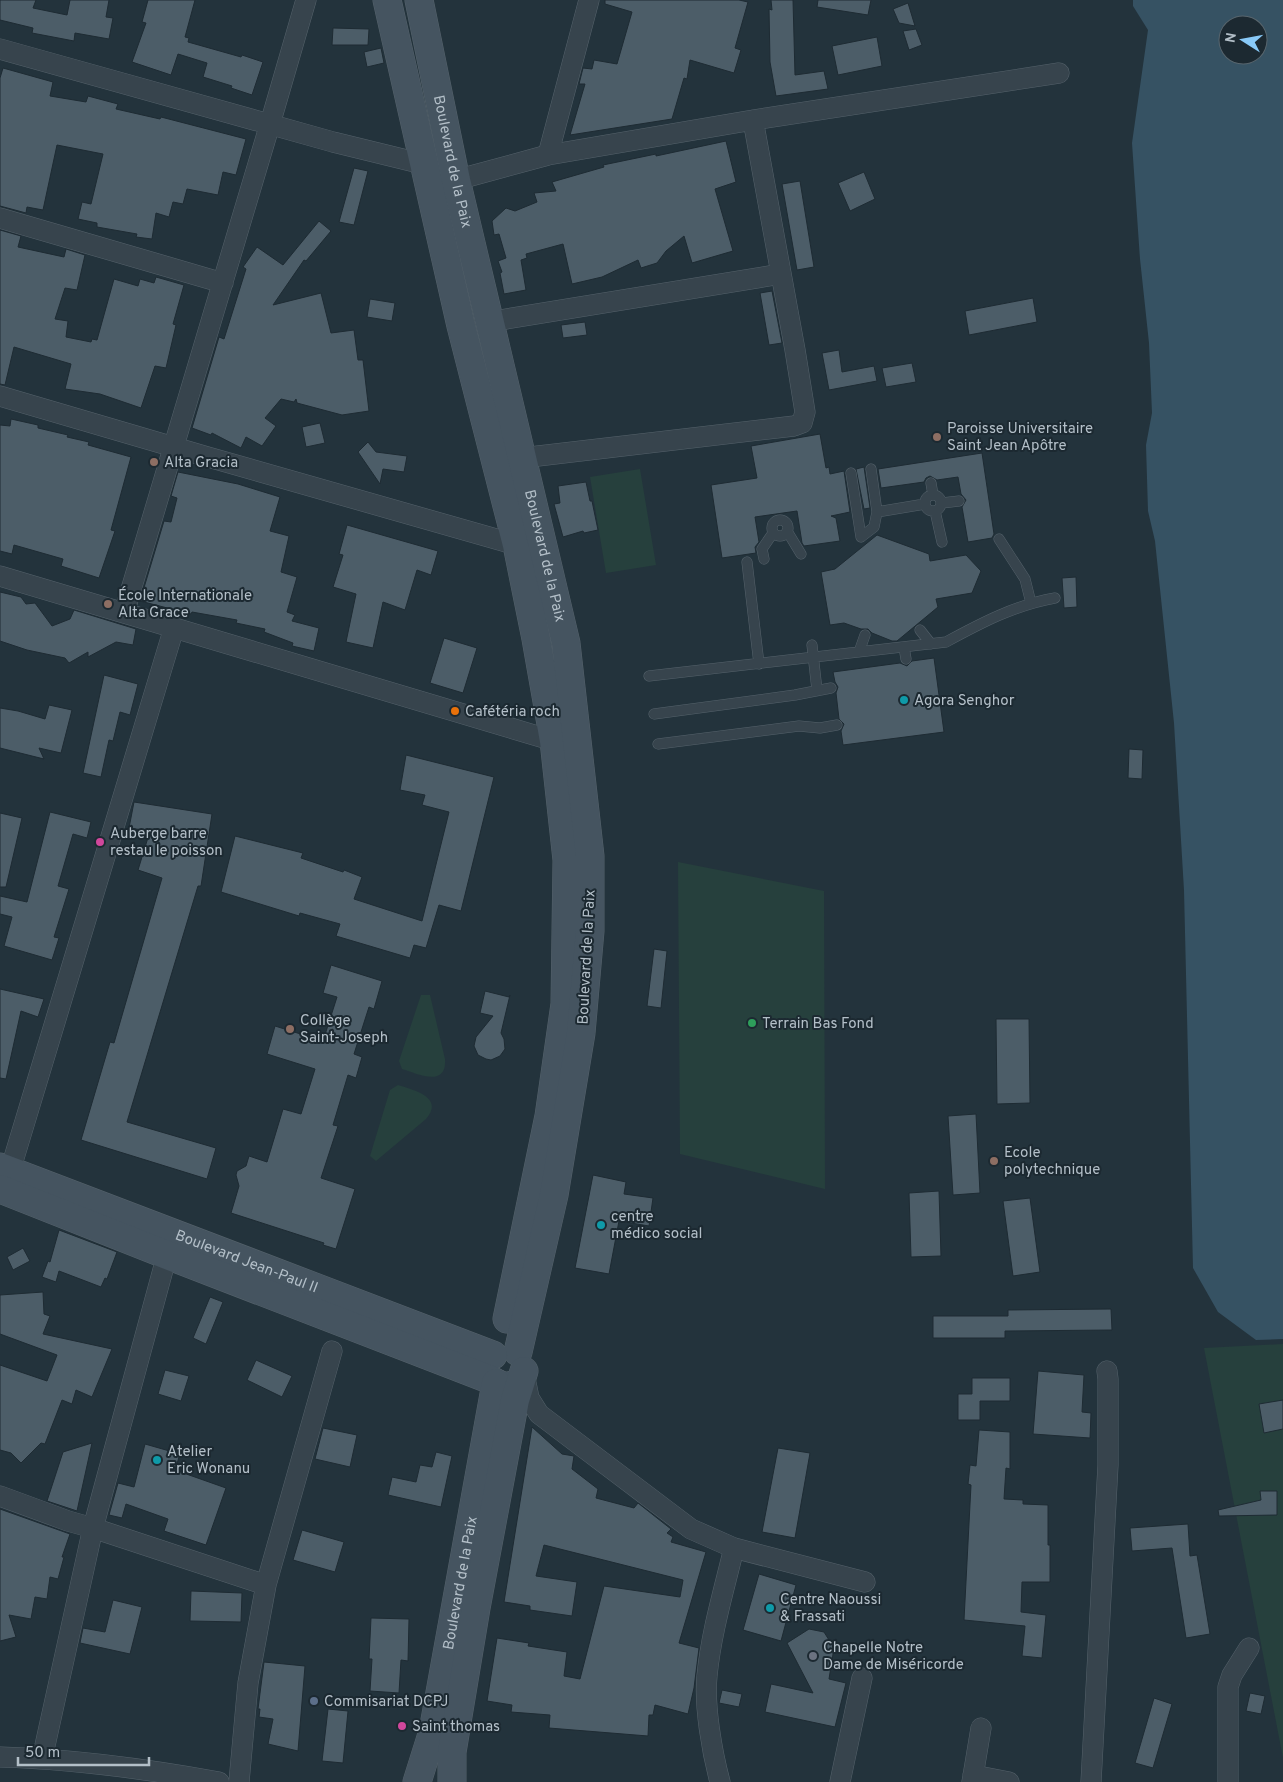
<svg xmlns="http://www.w3.org/2000/svg" width="1283" height="1782" viewBox="0 0 1283 1782" font-family="Overpass,sans-serif">
<rect width="100%" height="100%" fill="#23333c"/>
<path fill="#26403d" d="M640 469 656 565 606 573 590 477Z
M678 862 824 891 825 1189 680 1154Z
M421 995H430L445 1059C447 1088 418 1074 402 1069L399 1061Z
M398 1085C413 1090 445 1097 426 1119L376 1161 370 1156 390 1090Z
M1283 1344V1758L1204 1348Z"/>
<path fill="#365263" fill-rule="evenodd" d="M1133 0H1283V1339L1256 1340 1218 1312 1193 1268 1184 890 1174 723 1155 541 1148 511 1146 445 1152 413 1149 343 1140 259 1132 143 1148 30 1133 6ZM1228 25H1258V55H1228Z"/>
<path fill="#4c5d68" stroke="#1e2b33" d="M0 0H36L33 8 67 15 70 0H109L106 17 113 18 109 39 75 33 74 41 32 33 33 28 0 20Z
M148 0H195L185 37 189 38 188 42 241 57 242 55 263 62 252 95 231 88 232 86 203 77 207 63 178 54 171 75 132 62 146 23 142 22Z
M605 0H739L748 2 735 48 741 50 734 73 690 60 687 79 684 78 672 119 570 135 585 84H579L583 68 592 69 594 60 617 64 632 12 605 4Z
M771 0H793L795 75 824 71 828 89 776 96 770 62 769 9 772 10Z
M818 0H871L868 15 817 7Z
M908 3 915 26 899 23 893 9Z
M333 28 369 29 368 45H332Z
M916 29 922 45 909 50 903 31Z
M877 37 882 66 838 75 832 46Z
M381 48 384 63 367 67 364 52Z
M3 68 53 82 50 96 86 102 88 96 118 104 116 109 160 119 161 117 246 139 236 175 223 172 218 195 187 189 183 204 173 202 169 217 156 213 152 239 136 237 137 234 97 227V223L78 219 82 202 91 204 103 154 57 145 43 210 27 207 26 213 0 206V78Z
M726 141 736 182 715 189 733 251 692 263 684 236 666 251 657 263 641 268 638 260 602 277 572 284 563 244 526 254 527 258 521 260 526 290 504 294 500 273 502 272 498 261 506 258 499 234 494 235 492 221 506 208 515 211 537 202 534 193 556 191 552 182 604 167 603 165 656 154V156Z
M354 168 368 171 354 225 339 222Z
M864 172 875 199 850 211 838 183Z
M800 181 814 267 797 270 782 184Z
M319 221 331 231 306 261 304 260 273 305 321 293 331 333 354 330 358 360H363L369 411 342 415 297 403 296 399 294 402 281 399 265 418 276 426 262 446 246 437 241 448 212 433 211 435 192 428 219 337 224 339 246 269 243 267 257 247 283 265Z
M0 230 21 236 18 247 64 257 66 249 85 255 77 290 65 288 55 319 68 321 66 337 91 342 92 339 97 340 114 279 138 286 140 279 154 283 156 277 184 285 173 324 176 325 166 368 155 366 141 408 100 394 65 389 71 364 14 347 5 385 0 384Z
M772 291 782 343 769 345 760 293Z
M1033 298 1037 322 969 335 965 311Z
M370 299 395 303 392 321 367 317Z
M585 322 587 335 563 338 561 325Z
M839 350 842 372 874 366 877 381 829 390 822 353Z
M912 363 916 382 886 387 882 368Z
M11 419 38 425V428L68 435 67 437 89 442 88 445 131 457 111 530 115 531 99 578 61 566 63 559 14 545 12 554 0 551V425L10 426Z
M320 423 325 443 306 447 302 427Z
M820 434 826 468 829 467 830 474 844 471 850 512 831 516 836 518 840 541 804 546 802 543 797 511 755 517 759 542 755 547 756 553 722 558 711 485 757 478 751 446Z
M368 442 376 452 407 456 404 472 383 469 380 484 358 452Z
M982 453 994 534 992 538 968 542 962 507 966 500 961 494 958 477 937 480 930 476 926 478 924 482 881 488 878 469Z
M864 467 870 508 864 509 856 469Z
M178 472 238 484 280 497 270 531 289 536 281 572 297 577 287 612 295 615 292 621 319 628 314 651 292 646 293 643 264 632 265 629 236 623 237 620 192 612 191 614 140 601 164 521 171 522 177 498 171 496Z
M586 482 590 501H592L598 530 584 533 583 531 563 537 554 504 560 503 558 486Z
M347 525 438 551 431 575 417 570 405 610 383 602 373 648 346 642 356 594 333 587 343 555 339 554Z
M877 535 929 554 930 561 966 555 981 571 972 593 936 599 938 607 897 641H892L872 633 868 629H861L844 623 830 625 821 572 835 569Z
M1076 577 1077 607 1064 608 1062 578Z
M0 592 21 597 26 604 35 603 52 626 70 619 74 610 136 629 133 645 116 642 88 657V652L69 663 65 658 27 650 0 641Z
M444 638 477 648 463 693 430 683Z
M934 658 944 732 843 745 841 731 844 724 839 719 836 693 838 687 835 682 833 672 900 663 907 666 912 661Z
M104 675 138 684 130 715 120 712 113 741 109 740 101 777 83 773Z
M49 705 72 710 61 753 39 748 44 759 0 748V708L18 711 45 719Z
M1129 749 1143 750 1142 779 1128 778Z
M406 755 494 777 461 911 439 905 426 948 414 945 410 958 336 936 340 924 300 913 299 916 221 892 235 836 303 853 301 858 343 872 344 870 362 877 354 899 422 921 449 812 422 805 425 795 400 790Z
M134 802 212 814 201 886H198L127 1122 216 1148 207 1179 81 1140 110 1042 114 1043 162 878 138 870 150 831 129 828Z
M50 812 91 822 87 838 73 834 58 886 69 889 54 937 59 938 52 960 4 946 12 917 0 914V896L27 902Z
M0 813 22 818 6 887H0Z
M654 949 667 951 661 1008 647 1006Z
M331 965 382 981 374 1009 369 1007 354 1054 362 1057 356 1078 348 1075 333 1125 338 1126 321 1178 355 1189 336 1249 323 1245 324 1243 231 1213 239 1186 236 1175 237 1171 246 1166 249 1156 267 1162 283 1109 301 1114 315 1069 267 1054 275 1026 323 1041 337 997 323 993Z
M0 989 44 999 38 1017 21 1011 6 1079 0 1078Z
M485 991 509 997 510 995 501 1033 504 1039 505 1049 500 1056 491 1060 486 1059 478 1055 474 1046 476 1037 493 1016 480 1013Z
M996 1019H1029L1030 1103 997 1104Z
M976 1114 980 1193 953 1195 948 1116Z
M593 1175 626 1182 624 1194 653 1198 649 1226 619 1221 609 1274 575 1268Z
M939 1191 941 1256 911 1257 909 1193Z
M1030 1198 1040 1272 1013 1276 1003 1201Z
M59 1230 117 1252 107 1279 105 1278 101 1287 59 1271 56 1282 42 1277 48 1261 50 1262Z
M23 1248 30 1261 13 1270 7 1257Z
M43 1292 44 1314 50 1316 43 1334 112 1349 92 1397 76 1390 72 1404 62 1400 45 1444 41 1443 21 1463 11 1453 0 1450V1365L47 1381 57 1355 0 1334V1295Z
M210 1297 223 1302 206 1344 193 1338Z
M1111 1309 1112 1330 1005 1331V1338H933V1316H1008V1310Z
M256 1360 292 1376 282 1397 247 1380Z
M165 1370 189 1376 181 1401 158 1394Z
M1038 1371 1084 1375 1082 1412 1091 1413 1090 1438 1033 1434Z
M972 1378H1010V1401H980V1420H958V1394H972Z
M1283 1400V1429L1264 1433 1259 1404Z
M532 1427 562 1454 574 1456 572 1469 598 1489 596 1498 634 1508 638 1503 671 1529 667 1533 673 1537 671 1542 706 1552 679 1643 699 1648 694 1688 688 1714 655 1705 653 1715H649L648 1736 549 1728 550 1715 511 1712 512 1705 487 1701 497 1638 529 1643 528 1646 567 1652 564 1676 580 1679 604 1586 680 1597 683 1580 544 1545 536 1576 577 1582 572 1616 530 1610V1606L504 1602Z
M323 1428 357 1435 350 1467 315 1459Z
M979 1430 1010 1432V1469L1006 1468 1004 1499 1023 1500V1504L1048 1505V1545H1050V1582H1022L1021 1612 1046 1615 1042 1658 1022 1656 1025 1626 964 1620 971 1485 968 1484 970 1465 976 1466Z
M92 1443 77 1511 47 1501 63 1452Z
M145 1444 180 1454 175 1470 226 1488 206 1545 164 1531 168 1519 126 1504 122 1518 109 1515 118 1483 134 1487Z
M778 1448 810 1453 795 1538 762 1532Z
M436 1452 452 1456 441 1507 388 1495 392 1477 416 1482 420 1465 432 1467Z
M1260 1491H1277V1515L1219 1516 1218 1510 1261 1500Z
M0 1509 70 1534 62 1557H64L58 1579 50 1577 47 1599 35 1597 31 1619 9 1615 16 1637 0 1641Z
M1188 1524 1190 1556 1197 1555 1210 1634 1186 1638 1172 1548 1132 1551 1130 1528Z
M302 1530 344 1542 335 1572 293 1560Z
M759 1574 796 1585 781 1641 743 1630Z
M191 1591 242 1593 241 1622 190 1621Z
M113 1600 142 1607 130 1654 80 1643 83 1628 105 1632Z
M371 1618 409 1619 408 1661 401 1660 399 1693 370 1691 372 1659H369Z
M809 1629 824 1632 834 1648 829 1679 846 1683 835 1727 765 1712 771 1684 813 1693 787 1643Z
M264 1662 305 1666 298 1751 268 1744 273 1719 259 1717 260 1709H258Z
M722 1690 742 1694 739 1707 719 1703Z
M1250 1693 1265 1696 1261 1714 1246 1711Z
M1154 1698 1172 1704 1153 1768 1135 1763Z
M328 1709 348 1711 343 1763 322 1761Z"/>
<g fill="none" stroke-linecap="round" stroke-linejoin="round">
<defs>
<path id="service" d="M851 473 861 537
M931 483 933 495
M925 503a8 8 0 1 1 16 0a8 8 0 1 1-16 0Z
M942 503 959 501
M935 511 942 542
M877 512 925 504
M772 528a8 8 0 1 1 16 0a8 8 0 1 1-16 0Z
M787 531 801 554
M861 537 874 527 877 512 871 469
M999 539 1025 579 1031 603
M764 559 762 549 773 533
M747 562 759 664
M920 630 931 644
M812 645 817 690
M904 647 906 659
M859 652 865 635
M649 676 946 642C981 623 1015 605 1055 598
M654 714 795 695 831 688
M658 744 799 726 820 728 837 725"/>
<path id="minor" d="M0 49 333 142 423 164
M548 155 589 0
M456 180 548 155 753 120 1059 73
M0 218 223 283
M488 322 781 274
M0 396 208 457 517 545 527 542
M521 458 794 426 802 423 805 412 795 350 753 120
M0 576 554 741
M124 613 270 124 306 0
M4 1183 10 1171 174 628
M524 1373 529 1398 539 1414 691 1529 734 1548 865 1582
M0 1496 68 1521 93 1528 266 1585
M0 1757C74 1759 147 1769 219 1782
M42 1759 93 1528 167 1255
M973 1775 1009 1782
M239 1782 248 1683 266 1585 332 1351
M720 1782C712 1752 704 1706 707 1676 711 1633 724 1590 734 1548
M840 1782 862 1678
M972 1782 981 1728
M1091 1782 1108 1465V1379L1107 1371
M1228 1782V1687L1232 1675 1249 1648"/>
<g id="secondary">
<path d="M387 0 461 326 517 545 536 639 554 741 567 860 565 1004 549 1116 507 1319"/>
<path id="s1" d="M419 0 456 180 566 643 590 856V931L581 1033 554 1195 518 1352"/>
<path id="s2" d="M0 1167 493 1355"/>
<path d="M0 1189 167 1255 491 1380C501 1387 509 1388 519 1382"/>
<path id="s3" d="M417 1782 433 1731 496 1383"/>
<path d="M452 1782V1752L476 1608 515 1400 524 1371"/>
</g>
</defs>
<use href="#service" stroke="#55626b" stroke-width="11"/>
<use href="#minor" stroke="#55626b" stroke-width="21"/>
<use href="#secondary" stroke="#55626b" stroke-width="29"/>
<use href="#service" stroke="#37444d" stroke-width="10"/>
<use href="#minor" stroke="#37444d" stroke-width="20"/>
<use href="#secondary" stroke="#455460" stroke-width="28"/>
</g>
<g fill="#8d6e63" stroke="#1c2931" stroke-width="2">
<circle cx="937" cy="437" r="5"/>
<circle cx="154" cy="462" r="5"/>
<circle cx="108" cy="604" r="5"/>
<circle cx="290" cy="1029" r="5"/>
<circle cx="994" cy="1161" r="5"/>
</g>
<g fill="#0f9aa8" stroke="#1c2931" stroke-width="2">
<circle cx="904" cy="700" r="5"/>
<circle cx="601" cy="1225" r="5"/>
<circle cx="157" cy="1460" r="5"/>
<circle cx="770" cy="1608" r="5"/>
</g>
<circle fill="#e8710a" stroke="#1c2931" stroke-width="2" cx="455" cy="711" r="5"/>
<g fill="#d1479c" stroke="#1c2931" stroke-width="2">
<circle cx="100" cy="842" r="5"/>
<circle cx="402" cy="1726" r="5"/>
</g>
<circle fill="#2e9e5b" stroke="#1c2931" stroke-width="2" cx="752" cy="1023" r="5"/>
<circle fill="#6b7280" stroke="#1c2931" stroke-width="2" cx="813" cy="1656" r="5"/>
<circle fill="#5c6f8a" stroke="#1c2931" stroke-width="2" cx="314" cy="1701" r="5"/>
<g text-anchor="middle" stroke-width="4" stroke-linejoin="round" paint-order="stroke">
<g font-size="15" fill="#b3bfc8" stroke="#1c2931">
<text dy="5" stroke="none"><textPath href="#s1" startOffset="165">Boulevard de la Paix</textPath></text>
<text dy="5" stroke="none"><textPath href="#s1" startOffset="570">Boulevard de la Paix</textPath></text>
<text transform="translate(586 957) rotate(-87)" y="5">Boulevard de la Paix</text>
<text dy="5" stroke="none"><textPath href="#s2" startOffset="264">Boulevard Jean-Paul II</textPath></text>
<text dy="5" stroke="none"><textPath href="#s3" startOffset="204">Boulevard de la Paix</textPath></text>
</g>
<g font-size="15" fill="#b3bfc8" stroke="#1c2931" text-anchor="start">
<text x="947" y="433">Paroisse Universitaire<tspan x="947" dy="17">Saint Jean Apôtre</tspan></text>
<text x="164" y="467">Alta Gracia</text>
<text x="118" y="600">École Internationale<tspan x="118" dy="17">Alta Grace</tspan></text>
<text x="914" y="705">Agora Senghor</text>
<text x="465" y="716">Cafétéria roch</text>
<text x="110" y="838">Auberge barre<tspan x="110" dy="17">restau le poisson</tspan></text>
<text x="300" y="1025">Collège<tspan x="300" dy="17">Saint-Joseph</tspan></text>
<text x="762" y="1028">Terrain Bas Fond</text>
<text x="1004" y="1157">Ecole<tspan x="1004" dy="17">polytechnique</tspan></text>
<text x="611" y="1221">centre<tspan x="611" dy="17">médico social</tspan></text>
<text x="167" y="1456">Atelier<tspan x="167" dy="17">Eric Wonanu</tspan></text>
<text x="780" y="1604">Centre Naoussi<tspan x="780" dy="17">&amp; Frassati</tspan></text>
<text x="823" y="1652">Chapelle Notre<tspan x="823" dy="17">Dame de Miséricorde</tspan></text>
<text x="324" y="1706">Commisariat DCPJ</text>
<text x="412" y="1731">Saint thomas</text>
</g>
</g>
<g transform="translate(1243 40) rotate(281)"><circle r="24" fill="#1c2931" stroke="#58656d"/>
<path d="M0-4L9 19L0 12L-9 19Z" fill="#88c9f8"/>
<text y="-8" font-size="14" font-weight="bold" text-anchor="middle" fill="#b3bfc8">N</text>
</g>
<path d="M18 1757v8h131v-8" fill="none" stroke="#b3bfc8" stroke-width="2.5"/>
<text x="25" y="1757" font-size="15" fill="#b3bfc8" stroke="#1c2931" stroke-width="4" paint-order="stroke">50 m</text>
</svg>
